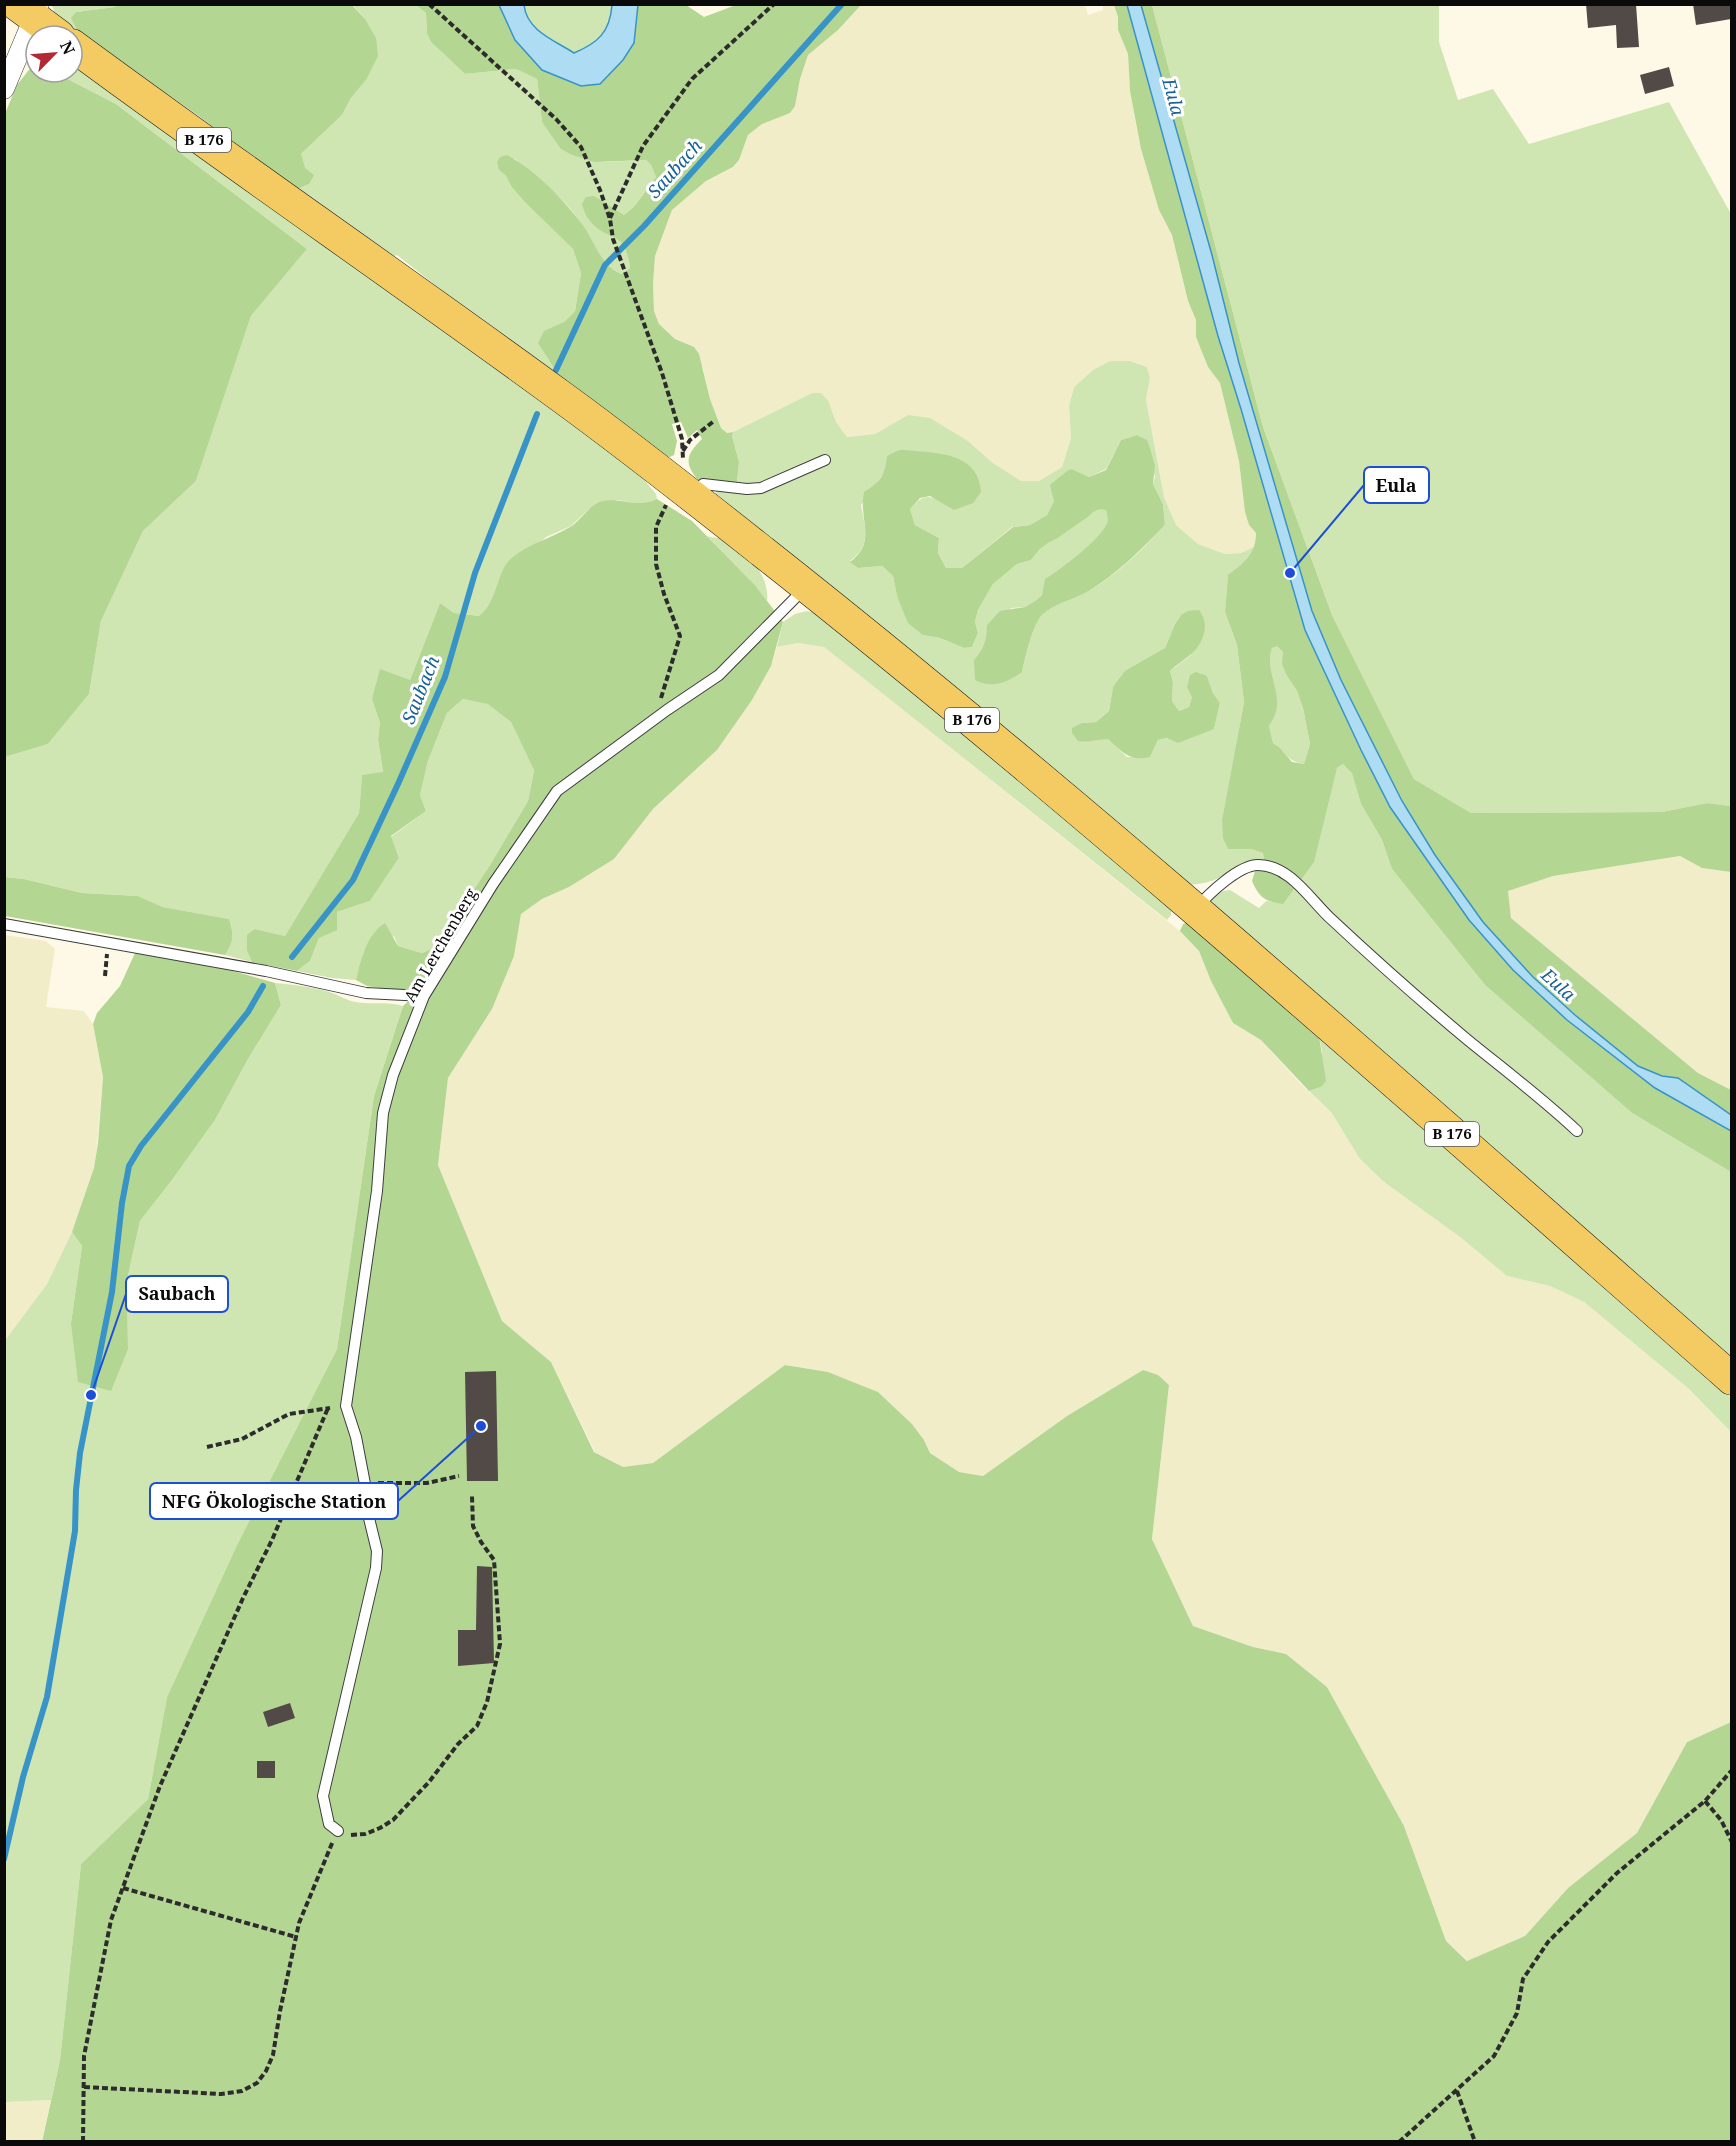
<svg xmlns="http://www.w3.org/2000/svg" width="1736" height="2146" viewBox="0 0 1736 2146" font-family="'Noto Serif',serif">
<rect width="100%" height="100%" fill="#fef9e7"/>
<path fill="#f2edc9" d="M861 5H1085L1088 15 1103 10V5H1114L1118 17V30L1128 54 1130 91 1141 149 1159 210 1172 235 1188 301 1196 320V337L1208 367 1220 383 1239 461 1245 512 1249 525 1256 533V546L1241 553 1225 554 1198 544 1176 525 1164 497 1146 398 1150 378 1147 367 1130 361 1093 370 1074 387 1069 406 1071 438 1062 467 1039 481H1021L993 463 968 441 908 415 875 434 847 437 836 422 828 400 821 393H812L733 432 727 433 721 428 710 399 703 368 684 343 675 339 659 324 654 311 653 284 655 256 672 210 706 181 734 167 739 160 748 135 762 124 800 79 808 55 838 30Z
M798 643 824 647 1180 931 1199 951 1211 981 1233 1023 1261 1040 1301 1084 1331 1112 1360 1159 1384 1182 1460 1237 1507 1276 1550 1286 1584 1302 1689 1389 1731 1432V1722L1687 1742 1637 1833 1568 1888 1525 1936 1468 1961 1446 1941 1404 1826 1327 1687 1286 1654 1253 1647 1193 1626 1152 1539 1169 1385 1143 1370 1067 1416 983 1476 959 1472 930 1453 924 1440 912 1424 878 1392 828 1372 785 1365 653 1463 623 1467 595 1452 551 1362 502 1321 438 1165 448 1078 492 1009 514 956 521 914 542 899 569 887 614 859 653 809 717 750 752 700 771 666 777 647Z
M1680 856 1702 868 1731 872V1090L1698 1073 1511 918 1507 891 1553 876Z
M5 935 46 941 55 949 46 1007 84 1011 93 1024 103 1077 95 1168 84 1202 72 1232 47 1284 5 1342Z
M51 2100 42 2141H5L4 2102Z"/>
<path fill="#cfe6b3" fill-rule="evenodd" d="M352 4 416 5 426 13 427 34 431 42 465 74 516 69 537 79 542 122 572 155 604 162 646 160 651 165 656 177C645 190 638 206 624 215L611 207 604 231C624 240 628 247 630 268L622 274C604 268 593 244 584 228 568 200 539 180 515 159L499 170 506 176 511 186 573 249 581 273 575 311 564 322 553 365 560 377 547 373 397 255 394 256 372 243 298 189 309 184 300 155 342 115 351 98 366 80 365 19Z
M52 5H118L116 7 76 12 78 32 57 19Z
M524 5H612C610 32 598 42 574 53 554 40 527 31 524 5Z
M1152 5H1439V42L1458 100 1493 89 1529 144 1669 102 1731 214V806L1707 803 1662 812 1471 813 1414 779 1332 615 1263 427Z
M72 62 636 470 656 494 657 499 642 505 618 500 589 509 571 526 546 537 498 583 488 610 479 616 454 613 440 603 410 680 372 699 380 723 378 739 383 773 362 775 359 813 285 936 255 929 247 951 252 962 225 955C234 942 234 934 229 919L163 907 138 896 82 893 24 879 5 877V757L48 744 89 694 101 621 143 531 196 481 251 316 307 249 116 104 54 72H72Z
M1110 361H1130L1147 367 1150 378 1146 399 1164 497 1176 525 1198 544 1225 554 1241 553 1256 546 1247 561 1228 576 1225 612 1237 645 1244 702 1222 821 1228 849H1251L1263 853 1264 860C1239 859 1238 868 1219 878 1210 882 1200 884 1190 885L1000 724 712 496 718 491 752 494 753 484 737 482 739 462 732 436 733 432 812 393H821L828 400 836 422 847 437 875 434 908 415 930 418 968 441 993 463 1021 481H1039L1062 467 1071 438 1069 406 1074 387 1093 370ZM1137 435 1146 440 1155 477 1153 484 1163 504 1165 525C1141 551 1118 574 1087 592 1073 600 1055 603 1042 615 1033 624 1025 658 1022 672L981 653 987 639V625L994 619 1012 608 1025 607 1035 601 1042 595 1046 579C1060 570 1105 536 1108 520 1109 517 1107 513 1107 510 1098 508 1094 511 1088 517L1058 538 1048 543 1039 550 1031 560 1017 564 993 584 978 610 975 622 978 633 972 647 964 648 940 638 923 635 897 596 893 576 882 566 858 568 850 561C872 545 865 528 861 505 875 487 886 468 900 450L915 452 941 501C925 494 922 496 910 509L915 525 939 538 938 553 946 568H962L1012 527 1030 525 1047 515 1054 501 1061 476 1068 470 1072 469 1089 477 1106 469 1121 440ZM1181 615 1191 655 1170 671 1173 682 1172 701 1179 711 1189 707 1192 697 1207 676 1213 693 1220 703 1214 729 1158 740 1150 757H1127L1108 739H1097L1082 723 1096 722 1109 711 1113 687 1165 648 1175 624Z
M707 536C714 538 724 538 731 542 750 552 770 579 767 601L755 585Z
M807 611 816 613 832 624 1171 908V915L1167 920 824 647 798 643 777 647 783 622 795 614Z
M1277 645 1283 652 1287 676 1297 691 1303 708 1310 744 1304 764C1286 761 1288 753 1273 743L1269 726C1289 700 1263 675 1272 648Z
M463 699 488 703 511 722 534 769 528 801 490 865 437 946 422 953 398 946 394 936 364 951 356 980 332 978 297 971 310 961 319 938 337 912 370 901 399 858 391 837 426 811 420 795 428 761 447 713Z
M1343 764 1352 772 1361 804 1382 840 1392 869 1485 985 1632 1113 1731 1172V1362L1210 903C1215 893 1220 891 1230 890L1259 908 1266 901 1283 903 1337 768Z
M275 983C295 985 316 987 335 994 342 997 348 1001 356 1002 372 1005 387 1001 403 1006L374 1096 337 1349 237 1545 167 1697 148 1799 81 1864 60 2060 51 2100 5 2102 4 1342 47 1284 72 1232 82 1246 71 1323 128 1349 127 1280 140 1221 172 1180 215 1120 248 1059 281 1005Z
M1319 1036 1731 1398V1432L1689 1389 1584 1302 1550 1286 1507 1276 1460 1237 1384 1182 1360 1159 1331 1112 1309 1091 1321 1087 1322 1051Z"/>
<path fill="#b4d693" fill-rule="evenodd" d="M118 5H352L365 19 376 38 378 56 366 80 351 98 342 115 301 154 305 168 314 175 309 184 298 189 196 114 78 32 71 18 76 12 115 7Z
M416 5H499L515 40 600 84 623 60 634 43 638 5H686L704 17 736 5H861L838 30 808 55 800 79 795 106 790 113 762 124 748 135 739 160 733 167 706 181 672 210 655 256 653 284 654 311 659 324 675 339 694 347 699 354 710 399 721 428 727 433 733 432 732 436 739 462 737 482 698 480C683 462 687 454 702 439L697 430 688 438 681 422 672 424 677 441 674 455 670 457 656 453 604 413 589 397 560 377 538 343 544 331 564 322 575 311 581 273 573 249 526 203 511 186 506 176 499 170 497 162 500 157 507 155C536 171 562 198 582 224 594 240 601 267 622 274L630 268C625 228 609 243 591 222 586 217 584 211 582 204L586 197 594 196 624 215C638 206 645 190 656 177L651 165 646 160 595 162 572 155 561 149 542 122 537 79 516 69 465 74 431 42 427 34 426 13Z
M1114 5H1152L1263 427 1332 615 1414 779 1471 813 1662 812 1707 803 1731 806V872L1702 868 1680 856 1553 876 1508 891 1511 918 1698 1073 1731 1090V1172L1632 1113 1485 985 1392 869 1382 840 1361 804 1352 773 1343 764 1337 768 1314 862 1283 904C1265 901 1260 899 1252 881L1255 871 1264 860 1263 853 1251 849H1228L1223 838 1222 820 1244 702 1237 645 1225 612 1228 575C1244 563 1256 554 1256 533L1249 525 1245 512 1239 461 1220 383 1208 367 1196 337V320L1188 301 1172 235 1159 210 1141 149 1130 91 1128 54 1118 30V17ZM1277 646 1283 652 1282 664 1287 676 1297 691 1303 708 1310 744 1304 764 1292 762 1280 748 1273 743 1269 726C1290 698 1263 676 1272 648Z
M35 62 36 72H54L116 104 307 249 251 316 196 481 143 531 101 621 89 694 48 744 5 757 4 116 17 85Z
M1137 435 1147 440 1149 445 1155 466 1153 484 1163 504 1165 525C1140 551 1118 573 1087 592 1073 600 1055 603 1042 615 1033 624 1025 658 1022 672 1008 682 993 689 975 680L974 660C984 649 987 640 987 625L1000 611 1025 607 1035 601 1042 595 1045 579C1060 570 1105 536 1108 520 1108 519 1107 511 1106 510 1098 508 1094 511 1088 517L1058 538 1048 543 1039 550 1031 560 1017 564 993 584 978 610 975 622 978 633 972 647 964 648 940 638 923 635 908 623 897 596 893 576 882 566 858 568 850 562C878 541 858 520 864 492 880 482 885 476 887 456 891 454 896 451 900 450 905 449 911 451 915 451 944 453 979 456 981 492L973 503 954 510 930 496 920 498 910 509 915 525 939 538 938 553 946 568H962L1013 527 1030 525 1047 515 1054 501 1050 485 1068 470 1072 469 1089 477 1106 470 1121 440Z
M657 499 692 521 755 585 783 622 771 666 752 700 717 750 653 809 614 859 569 887 542 899 521 914 514 956 492 1009 448 1078 438 1165 502 1321 551 1362 594 1452 623 1467 653 1463 785 1365 828 1372 878 1392 912 1424 924 1440 930 1453 959 1472 983 1476 1067 1416 1143 1370 1158 1375 1169 1385 1152 1539 1193 1626 1253 1647 1286 1654 1327 1687 1404 1826 1446 1941 1467 1961 1525 1936 1568 1888 1637 1833 1687 1742 1731 1722V2141L42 2142 60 2060 81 1864 148 1799 167 1697 237 1545 337 1349 374 1096 403 1006 416 994 367 986 356 980C361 960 366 935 385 923L398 946 422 953 437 946 490 865 528 801 534 770 511 722 488 704 463 699 447 713 428 761 420 795 426 811 391 836 399 858 370 901 337 912V930L319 938 310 961 297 971 252 962 247 951V935L255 929 285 936 359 813 362 775 383 772 378 739 380 723 372 699 380 669 410 680 440 603 454 613 479 616C498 603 496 569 513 557 530 543 552 538 570 527 582 520 589 504 603 501 624 497 635 509 657 499Z
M1199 610C1211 625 1203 645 1189 656 1183 661 1176 665 1170 671L1173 682 1172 701 1179 711 1189 707 1192 697 1187 687 1190 675 1196 672 1207 676 1213 693 1220 703 1214 729 1178 743 1167 738 1158 740 1150 757C1130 762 1122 752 1108 739 1097 739 1089 743 1078 741L1072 733V728L1082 723 1096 722 1109 711 1113 687 1125 671 1165 648 1175 624 1181 615 1188 611Z
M5 877 24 879 82 893 138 896 163 907 229 919C234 934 234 942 225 955L5 916Z
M1189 922 1319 1036 1326 1081 1321 1087 1309 1091 1261 1040 1233 1023 1211 981 1199 951 1180 931 1183 924Z
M135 953 226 969 275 983 281 1005 248 1059 215 1120 172 1180 140 1221 127 1280 128 1349 111 1391 78 1382 71 1323 82 1246 72 1232 94 1168 98 1143 103 1077 93 1024 97 1013 120 986Z"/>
<path fill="#aedcf3" stroke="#3893c7" stroke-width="1.5" d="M499 5H524C527 31 554 40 574 53 598 43 610 32 612 5H638L634 43 623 60 600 84 581 86 542 70 515 40Z
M1127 5H1141L1212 255 1239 363 1312 611 1341 680 1402 801 1435 855 1483 922 1533 977 1575 1015 1638 1066 1662 1076 1678 1078 1731 1115V1131L1655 1088 1567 1020 1513 970 1469 920 1390 807 1361 750 1305 630 1241 409 1218 336Z"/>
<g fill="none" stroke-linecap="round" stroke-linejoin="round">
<path stroke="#3893c7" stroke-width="6" d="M556 370 605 265 644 226 842 4
M292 957 353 880 398 784 445 677 475 573 537 414
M4 1859 23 1777 47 1697 75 1531 76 1490 80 1453 112 1292 122 1203 129 1166 141 1146 248 1012 263 986"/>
</g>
<path fill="#524a47" d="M1586 4H1636L1639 47 1617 48 1616 25 1588 28Z
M1693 4H1731V19L1696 25Z
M1669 67 1674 86 1645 94 1640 75Z
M496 1371 498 1481H467L465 1372Z
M477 1566 492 1567 494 1663 458 1666V1630H476Z
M290 1703 295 1718 268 1727 263 1712Z
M257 1761H275V1778H257Z"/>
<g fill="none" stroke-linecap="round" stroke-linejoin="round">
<defs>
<path id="service" d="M692 492 703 484 747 489 761 488 825 460
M1196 909C1208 894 1239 865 1258 865 1289 865 1309 898 1329 917 1375 960 1421 1001 1469 1041 1506 1071 1543 1099 1577 1131
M4 924 266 971 366 993 424 996
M338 1831 329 1824 323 1796 376 1568 377 1551 367 1510 365 1484 356 1437 346 1406 377 1191 383 1113 393 1075 424 996 493 884 557 791 667 710 719 675 804 589"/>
<path id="minor" d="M4 89 38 8"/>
<path id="primary" d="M16 4 59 36
M72 45C233 164 398 277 559 395 628 445 696 499 763 552 1096 815 1412 1098 1732 1379"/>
</defs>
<use href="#service" stroke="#3d3d3d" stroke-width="12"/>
<use href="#minor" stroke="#3d3d3d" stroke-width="21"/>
<use href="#primary" stroke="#1b1b1b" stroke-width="33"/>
<path stroke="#2c2c2c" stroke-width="4" stroke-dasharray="6 3" stroke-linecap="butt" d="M429 4 556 119 581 147 600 190 610 219 613 239 662 373 682 439 683 459
M610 218 643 146 692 79 774 4
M683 451 690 440 714 421
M661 698 680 636 664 594 656 564V527L666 505
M105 976 107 954
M207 1447 242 1439 289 1414 330 1408
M378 1483H427L459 1476
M1705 1801 1721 1820 1732 1842
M351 1835 365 1834 380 1828 393 1820 429 1782 458 1744 477 1726 487 1702 500 1644 494 1560 481 1542 473 1526 472 1496
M123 1888 296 1937
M84 2087 221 2094 242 2091 257 2083 266 2071 273 2055 280 2011 299 1923 333 1841
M1457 2091 1475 2142
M83 2142 84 2056 111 1920 160 1786 243 1598 272 1540 328 1408
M1399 2142 1494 2056 1517 2013 1523 1979 1548 1942 1617 1873 1705 1801 1732 1770"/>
<use href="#service" stroke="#fff" stroke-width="10"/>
<use href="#minor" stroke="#fff" stroke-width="20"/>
<use href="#primary" stroke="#f4cb62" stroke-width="32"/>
</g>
<g text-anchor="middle" stroke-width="6" stroke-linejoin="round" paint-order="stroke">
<g fill="#fff" stroke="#545454" stroke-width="1.5">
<rect x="177" y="128" width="54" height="24" rx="4.5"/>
<rect x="945" y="708" width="54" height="24" rx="4.5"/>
<rect x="1425" y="1122" width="54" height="24" rx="4.5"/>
</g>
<g font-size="15" font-weight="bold" fill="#0a0a0a">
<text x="204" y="145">B 176</text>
<text x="972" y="725">B 176</text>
<text x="1452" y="1139">B 176</text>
</g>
<g font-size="16" fill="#0a0a0a" stroke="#fff">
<text transform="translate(440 945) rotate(-60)" y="6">Am Lerchenberg</text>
</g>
<g font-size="18" font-style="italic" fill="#196395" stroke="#fff">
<text transform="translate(1173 97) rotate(75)" y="6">Eula</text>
<text transform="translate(675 169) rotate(-48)" y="6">Saubach</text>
<text transform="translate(421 690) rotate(-68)" y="6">Saubach</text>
<text transform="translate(1558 985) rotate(42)" y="6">Eula</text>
</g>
</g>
<path fill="none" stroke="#1d4ed8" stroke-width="2" d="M1290 573L1364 485M91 1395L126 1294M481 1426L398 1501"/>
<g fill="#1d4ed8" stroke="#fff" stroke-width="2">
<circle cx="1290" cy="573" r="6"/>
<circle cx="91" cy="1395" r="6"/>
<circle cx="481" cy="1426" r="6"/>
</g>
<g fill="#fff" stroke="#1d4ed8" stroke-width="2">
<rect x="1364" y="467" width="65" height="36" rx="6"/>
<rect x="126" y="1276" width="102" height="36" rx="6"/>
<rect x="150" y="1483" width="248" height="36" rx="6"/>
</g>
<g font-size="18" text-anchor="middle" font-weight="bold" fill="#0a0a0a">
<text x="1396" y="492">Eula</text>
<text x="177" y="1300">Saubach</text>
<text x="274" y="1508">NFG Ökologische Station</text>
</g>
<rect width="1736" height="2146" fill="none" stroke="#0a0a0a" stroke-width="12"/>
<g transform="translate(54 54) rotate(65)"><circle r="28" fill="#ffffff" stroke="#9d9d9d" stroke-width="1.5"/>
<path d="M0-4.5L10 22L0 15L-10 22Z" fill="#b32833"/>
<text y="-9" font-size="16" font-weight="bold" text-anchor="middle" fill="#0a0a0a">N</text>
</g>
</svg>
